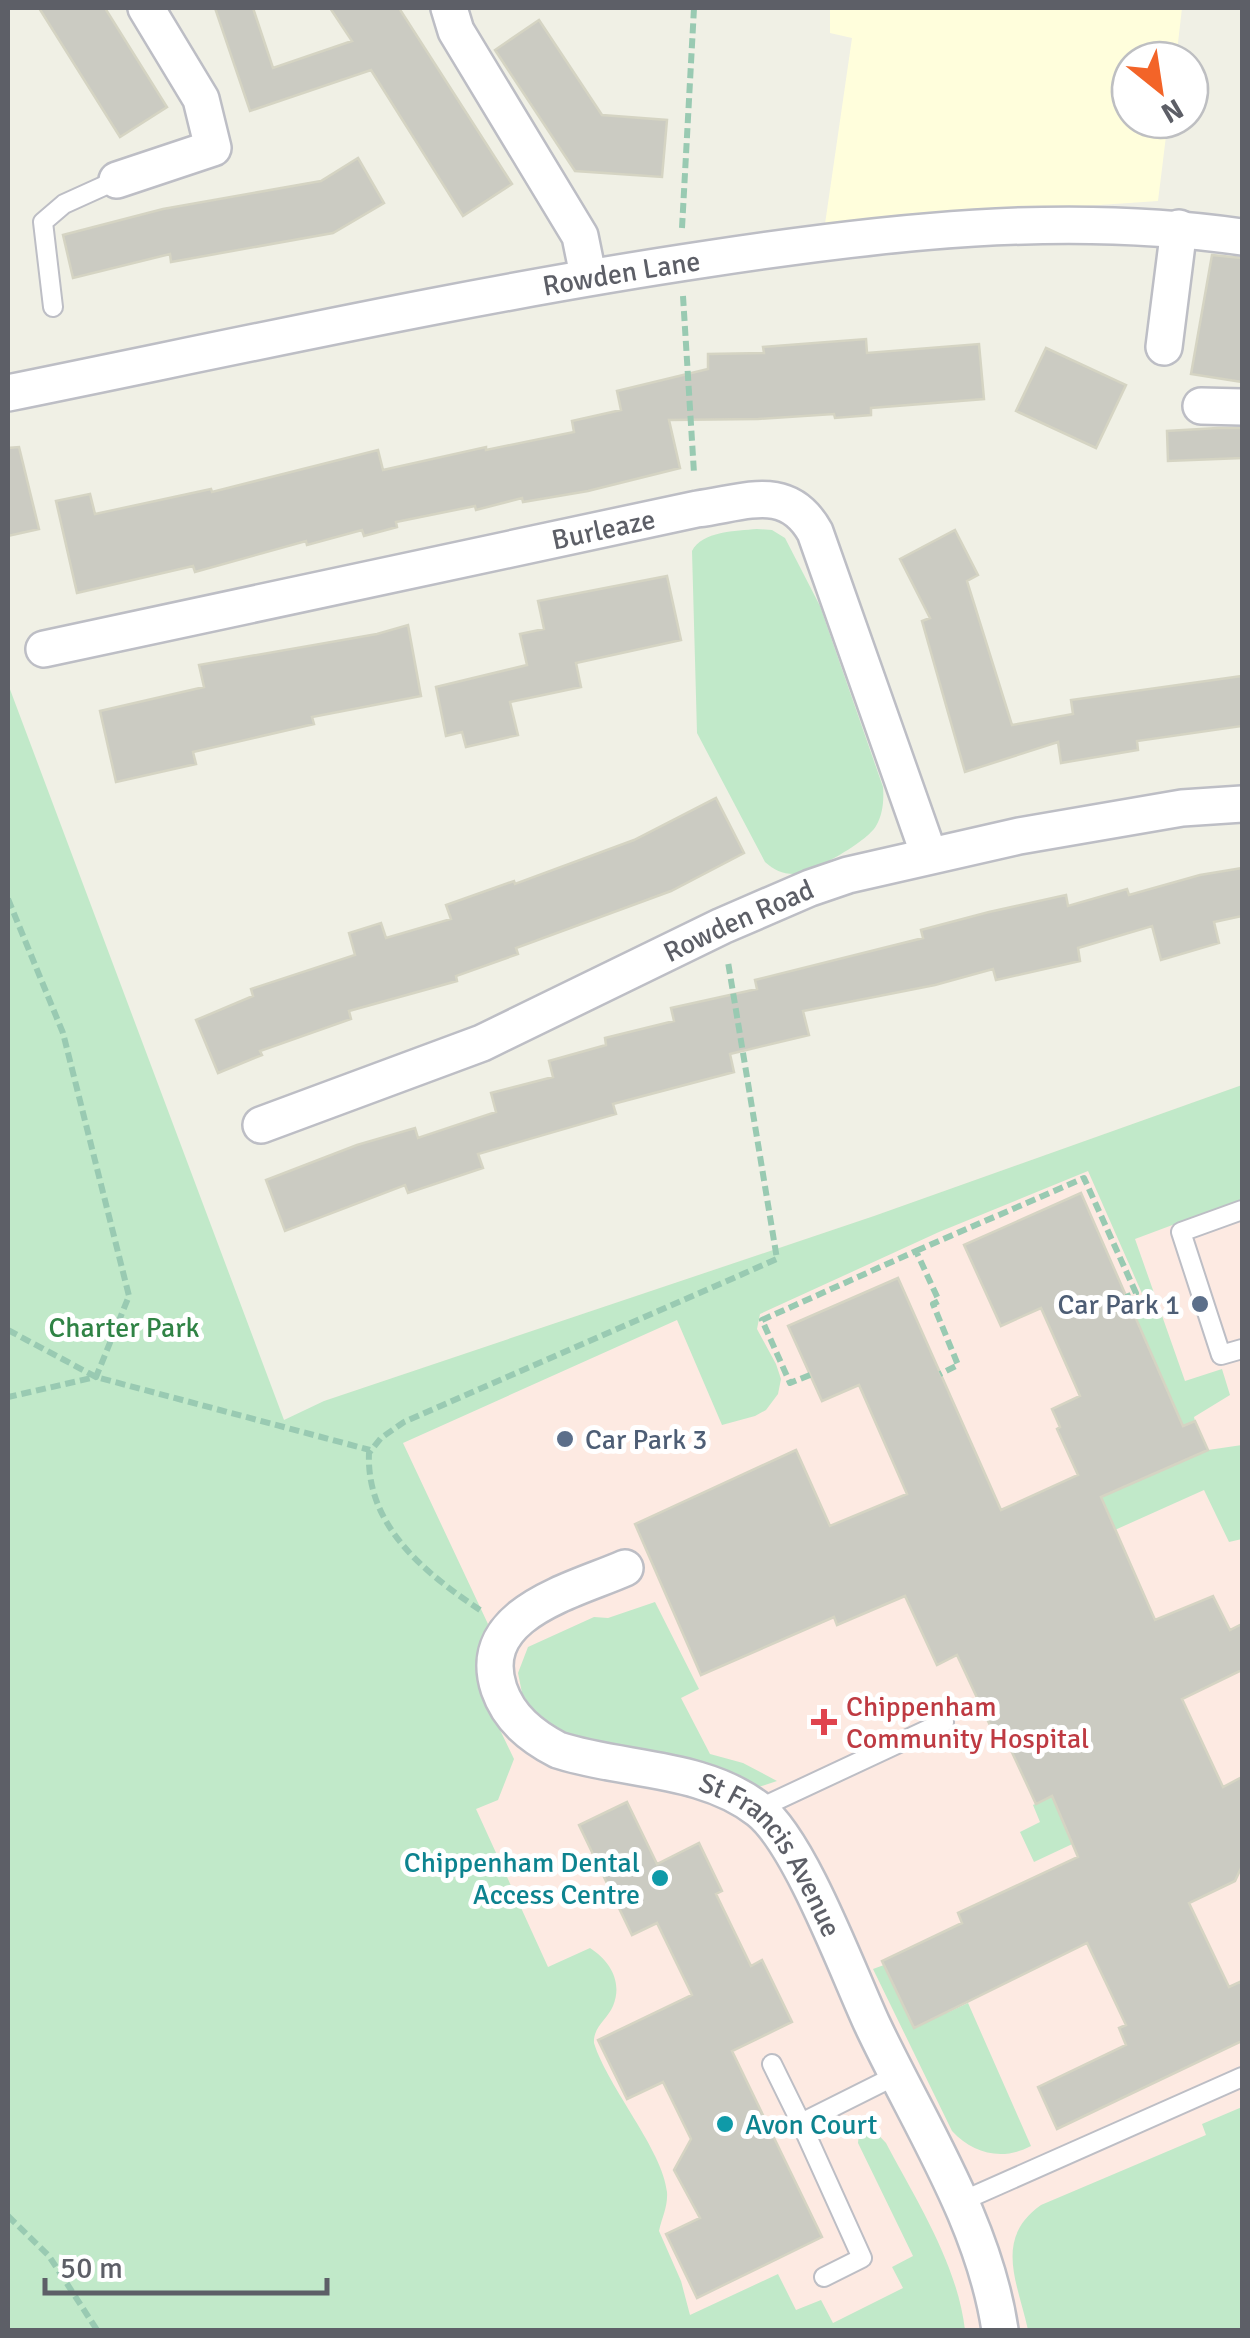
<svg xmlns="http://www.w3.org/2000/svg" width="1250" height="2338" viewBox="0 0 1250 2338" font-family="Signika,sans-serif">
<rect width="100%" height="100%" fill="#f0f0e5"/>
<path fill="#fffedc" d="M830 8H1182L1176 60H1130V120H1168L1158 201 825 224 852 38 830 33Z"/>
<path fill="#fdeae2" d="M1242 1085V2330H696L634 2327 324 1401 874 1216Z"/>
<path fill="#c1e9c9" d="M757 529 772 530 785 538 820 606 883 787C884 800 883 814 876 826 867 842 812 873 794 874 782 874 774 870 765 862L697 733 692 551C702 531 736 531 757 529Z
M8 684 284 1420 324 1401 874 1216 1242 1085V1199L1135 1239 1185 1381 1222 1369 1230 1395 1194 1417 1195 1421 1183 1426 1129 1304 1144 1298 1088 1171 939 1232 760 1314 757 1329 776 1364 781 1379 778 1394 766 1410 755 1416 722 1425 677 1320 403 1443 488 1624 478 1665 479 1686 514 1759 498 1800 476 1809 548 1967 590 1948C610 1961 623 1982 613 2006 607 2020 593 2027 594 2043 608 2088 663 2150 667 2192 668 2207 662 2217 659 2231L681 2281 690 2315 778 2274 796 2310 821 2300 833 2323 903 2288 892 2267 913 2256 858 2143 859 2133 865 2127H871L886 2143C917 2202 957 2263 965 2330H8Z
M1242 1445V1539L1229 1542 1204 1490 1048 1560 1033 1528 1208 1450Z
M655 1602 699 1689 681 1698 710 1754 743 1763 777 1781 753 1789 686 1759 577 1744 537 1718 522 1693 518 1673 528 1647 594 1617 608 1618Z
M1052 1796 1132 1816 1034 1862 1020 1832 1040 1822 1033 1805Z
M884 1965 914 2028 968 2003 1031 2146C1003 2161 973 2154 952 2131L873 1969Z
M1242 2107V2330H1028C1018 2283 993 2239 1041 2205L1206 2135 1202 2124Z"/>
<path fill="#cbcbc2" stroke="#d5d4c3" stroke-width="2.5" d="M39 8H105L167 107 120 137Z
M215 8H253L273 68 352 41 330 8H399L512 184 463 216 371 70 250 111Z
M539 20 602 115 667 120 662 177 575 171 495 50Z
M358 158 384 203 333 233 171 262 170 254 73 278 63 235 163 209 321 181Z
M1212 255 1242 258V382L1191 374Z
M866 339 867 353 979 344 984 399 871 408V415L835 418 834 414 758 419 669 420 680 468 588 491 523 502 522 498 476 510 475 506 396 522 397 527 364 536 362 530 307 545 306 541 195 572 193 566 77 593 56 501 90 494 95 514 211 489 212 492 378 450 383 470 486 447V450L574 432 572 421 621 410 617 391 708 369V354L764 353 763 347Z
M1046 348 1126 385 1096 448 1016 411Z
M1218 428H1242V458L1168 461 1167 431Z
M19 447 39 529 8 536V448Z
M955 530 978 575 967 581 1012 725 1073 714 1071 700 1242 676V726L1137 741 1138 750 1061 763 1058 742 965 772 922 621 930 618 900 559Z
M667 576 681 640 576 663 581 687 510 702 518 735 466 747 462 732 446 736 436 687 527 665 520 634 544 629 538 601Z
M408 625 421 696 312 717 314 724 193 752 196 764 116 782 100 711 204 687 199 665 377 634Z
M716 798 744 853 671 891 516 948 518 954 456 976 457 981 349 1011 351 1019 260 1051 262 1055 218 1073 196 1020 253 996 251 989 355 955 349 933 381 923 386 938 451 919 446 905 514 881 515 884 634 840Z
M1242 868V916L1214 922 1219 943 1161 960 1152 926 1078 948 1080 961 996 980 993 969 935 985 803 1011 809 1035 730 1054 734 1072 613 1104 616 1114 478 1154 483 1168 408 1193 405 1185 285 1231 266 1180 357 1145 415 1128 418 1138 496 1112 491 1093 553 1077 549 1061 606 1045 605 1038 674 1021 671 1008 757 989 755 980 923 938 921 930 989 912 1066 895 1068 906 1127 889 1129 895 1200 875Z
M1081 1193 1183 1426 1195 1421 1208 1450 1101 1497 1155 1620 1213 1596 1230 1630 1242 1624V1670L1182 1699 1223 1787 1242 1777V1866L1235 1881 1189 1903 1229 1987 1242 1981V2041L1057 2129 1038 2087 1126 2045 1119 2028 1126 2025 1087 1943 914 2028 882 1961 962 1923 958 1913 1078 1857 1052 1796 1036 1804 1003 1733 995 1736 957 1655 937 1665 905 1596 837 1625 834 1617 701 1675 635 1524 796 1450 830 1526 907 1494 859 1385 822 1401 788 1326 898 1278 1001 1510 1078 1475 1057 1429 1060 1427 1052 1409 1080 1396 1041 1308 1001 1326 964 1245Z
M627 1802 657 1864 699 1843 722 1891 716 1894 751 1966 762 1960 792 2022 732 2051 822 2237 697 2298 666 2234 700 2218 674 2170 691 2139 663 2082 627 2099 598 2040 692 1995 657 1923 632 1935 579 1825Z"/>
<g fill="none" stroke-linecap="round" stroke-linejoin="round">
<defs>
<path id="lane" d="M53 307 43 222 64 204 117 180
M1242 1210 1181 1232 1221 1355 1242 1349
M758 1809 944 1722
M772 2064 801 2123
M960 2202 1242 2077
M824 2277 862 2258 801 2123 897 2075"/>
<g id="street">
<path d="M449 8 456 31 580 236 588 275"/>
<path d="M117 180 213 148 201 99 146 8"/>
<path d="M1164 347 1179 228"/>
<path id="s1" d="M8 393C240 346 472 294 707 259 884 232 1064 211 1242 237"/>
<path d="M1201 406 1242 407"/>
<path id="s2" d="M44 649 697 509C745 503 787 482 815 532L929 855"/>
<path id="s3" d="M261 1125 482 1043 722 926 810 888 848 875 1019 836 1182 808 1242 804"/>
<path id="s4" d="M625 1568C573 1591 474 1613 499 1689 509 1718 531 1736 558 1750 622 1771 703 1766 759 1810 800 1842 848 1972 872 2024 918 2122 984 2221 1000 2330"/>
</g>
</defs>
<use href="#lane" stroke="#bdbec5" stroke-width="22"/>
<use href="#street" stroke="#bdbec5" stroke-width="40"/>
<path stroke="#99cab2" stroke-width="6" stroke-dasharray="10 5" stroke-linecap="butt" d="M682 228 694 8
M683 296 694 473
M8 899 63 1033 129 1296 96 1377 8 1397
M916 1251 1084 1178 1136 1293 1126 1297
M8 1330 96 1377 370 1450
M810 1375 790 1383 762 1320 916 1251 939 1301 933 1304 958 1365 940 1374
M480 1610C425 1573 366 1526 369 1453L381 1438 404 1422 777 1259 728 962
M8 2216 49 2256 97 2330"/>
<use href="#lane" stroke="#fff" stroke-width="18"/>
<use href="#street" stroke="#fff" stroke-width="35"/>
</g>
<g fill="#5c6f8a" stroke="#fff" stroke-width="4">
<circle cx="1200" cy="1304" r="10"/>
<circle cx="565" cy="1439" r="10"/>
</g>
<path fill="#e0444e" stroke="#fff" stroke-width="4" d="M819 1707h10v10h10v10h-10v10h-10v-10h-10v-10h10z"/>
<g fill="#0f9aa8" stroke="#fff" stroke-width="4">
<circle cx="660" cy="1878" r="10"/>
<circle cx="725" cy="2124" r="10"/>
</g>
<g text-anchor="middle" stroke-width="10" stroke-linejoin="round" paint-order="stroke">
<g font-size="28" fill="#5d5f67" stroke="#fff">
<text dy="10" stroke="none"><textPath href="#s1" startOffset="625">Rowden Lane</textPath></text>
<text dy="10" stroke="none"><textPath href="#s2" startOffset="572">Burleaze</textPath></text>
<text dy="10" stroke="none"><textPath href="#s3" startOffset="520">Rowden Road</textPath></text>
<text dy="10" stroke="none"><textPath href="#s4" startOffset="535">St Francis Avenue</textPath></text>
</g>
<g font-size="28" fill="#4e5e75" stroke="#fff" text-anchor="end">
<text x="1180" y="1314">Car Park 1</text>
<text x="585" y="1449" text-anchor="start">Car Park 3</text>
</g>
<g font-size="28" fill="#308345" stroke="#fff">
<text x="124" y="1337">Charter Park</text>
</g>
<g font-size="28" fill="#be3a42" stroke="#fff" text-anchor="start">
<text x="846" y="1716">Chippenham<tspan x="846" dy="32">Community Hospital</tspan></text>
</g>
<g font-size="28" fill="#0d838f" stroke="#fff" text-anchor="end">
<text x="640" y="1872">Chippenham Dental<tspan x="640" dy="32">Access Centre</tspan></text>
<text x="745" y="2134" text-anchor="start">Avon Court</text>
</g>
</g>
<rect width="1250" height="2338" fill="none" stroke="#5d5f67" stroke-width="20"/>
<g transform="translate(1160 90) rotate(150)"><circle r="48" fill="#ffffff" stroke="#bebfc2" stroke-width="2.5"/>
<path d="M0-8L18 38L0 25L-18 38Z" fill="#f36428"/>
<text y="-15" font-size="28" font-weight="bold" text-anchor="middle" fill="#5d5f67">N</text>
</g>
<path d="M45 2278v15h282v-15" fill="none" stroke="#5d5f67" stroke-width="5"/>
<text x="60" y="2278" font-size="30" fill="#5d5f67" stroke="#ffffff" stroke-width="8" paint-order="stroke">50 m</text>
</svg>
